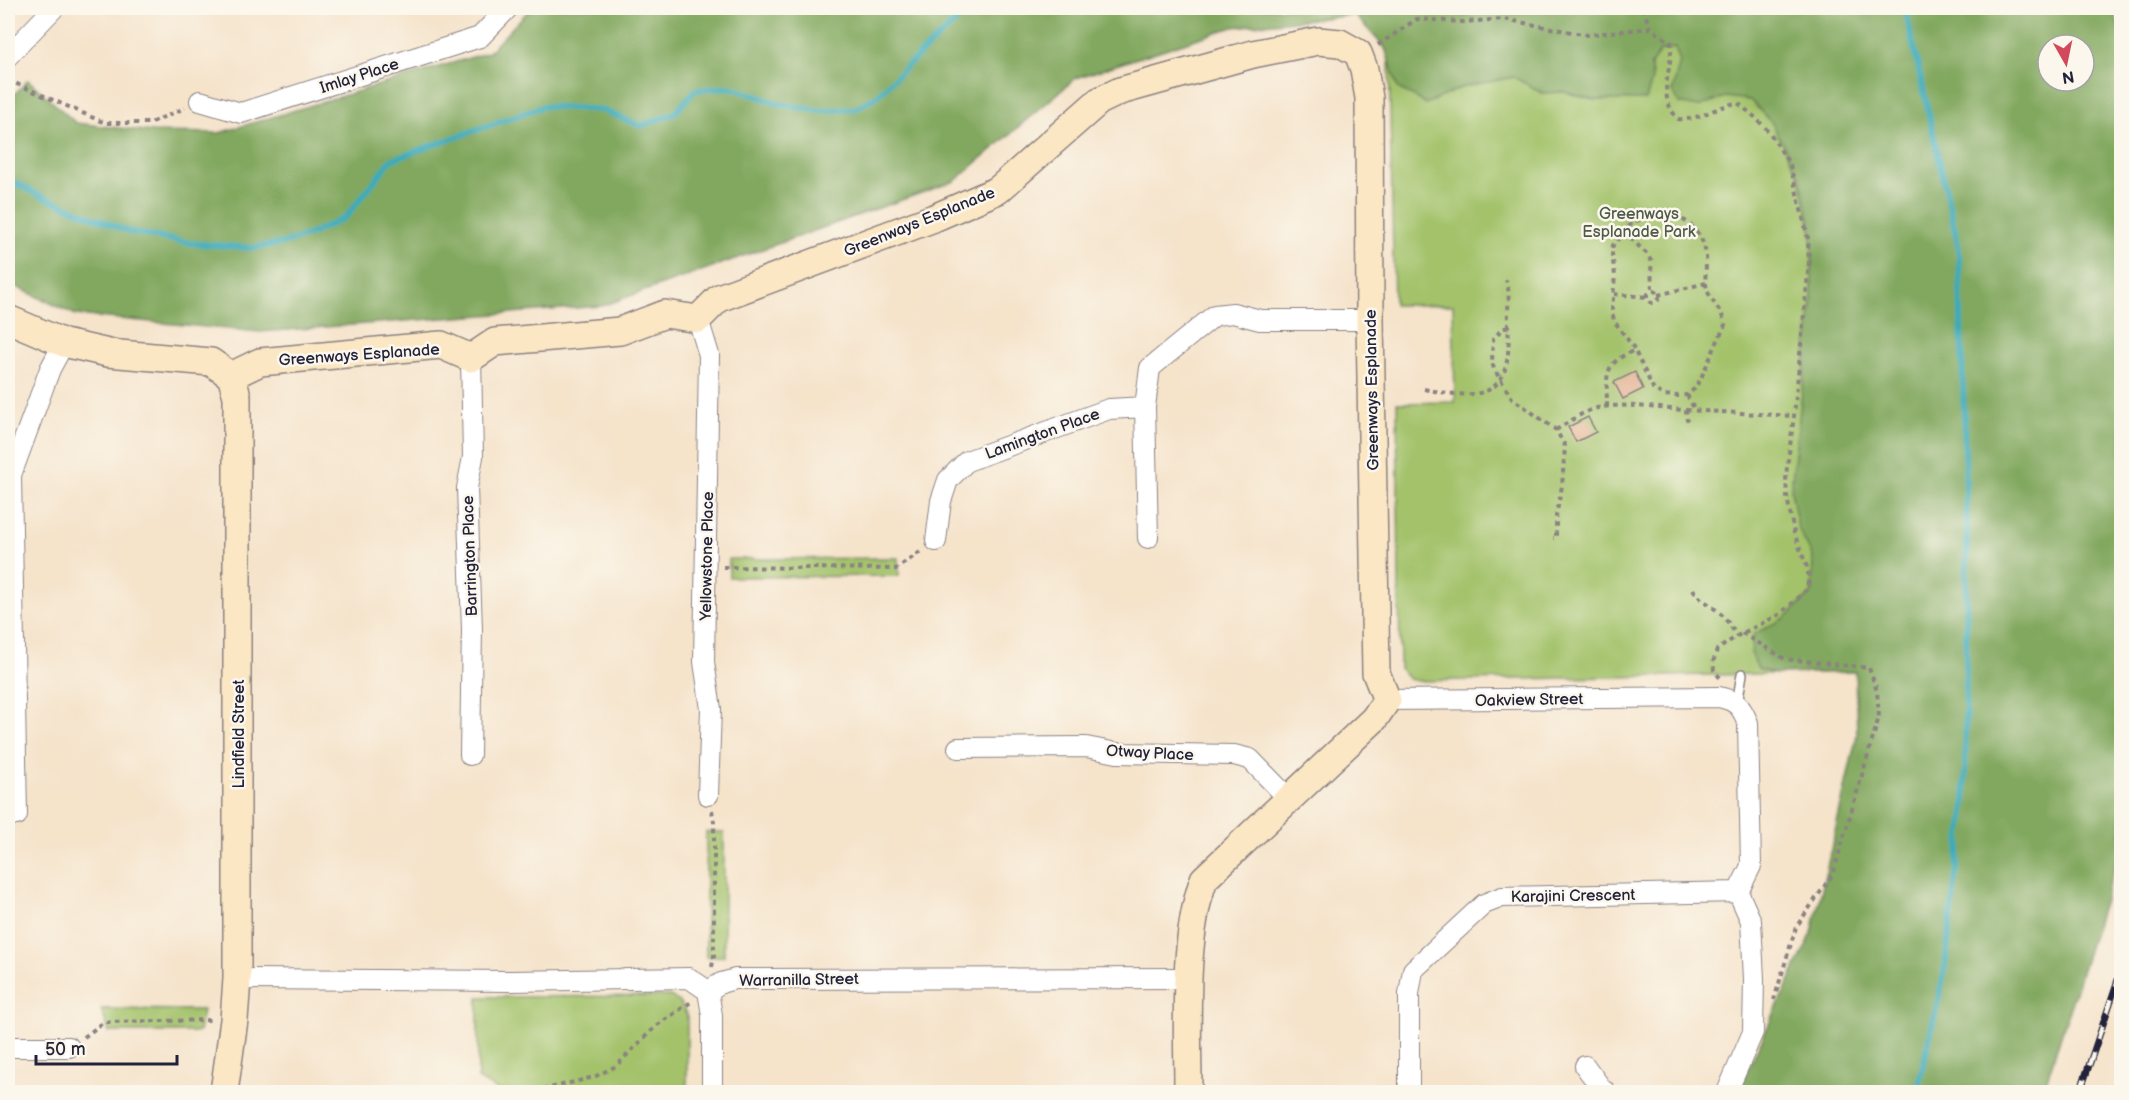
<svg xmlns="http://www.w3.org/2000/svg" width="2129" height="1100" viewBox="0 0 2129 1100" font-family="'Balsamiq Sans',sans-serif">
<rect width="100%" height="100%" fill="#fbf7ec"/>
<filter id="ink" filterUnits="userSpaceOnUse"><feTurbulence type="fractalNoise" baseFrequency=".0167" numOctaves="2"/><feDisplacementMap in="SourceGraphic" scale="12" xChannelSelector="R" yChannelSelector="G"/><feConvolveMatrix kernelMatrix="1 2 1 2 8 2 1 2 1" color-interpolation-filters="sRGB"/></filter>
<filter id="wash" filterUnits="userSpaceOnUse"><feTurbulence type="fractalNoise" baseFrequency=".008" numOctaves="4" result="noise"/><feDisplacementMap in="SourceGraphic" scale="24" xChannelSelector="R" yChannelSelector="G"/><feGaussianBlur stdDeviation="1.35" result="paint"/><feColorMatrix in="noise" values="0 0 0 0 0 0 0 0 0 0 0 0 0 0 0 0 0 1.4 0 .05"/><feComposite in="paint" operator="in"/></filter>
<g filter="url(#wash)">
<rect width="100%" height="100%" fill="#f5e3ca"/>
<path fill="#a3c26a" stroke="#627252" stroke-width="1.5" d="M1388 8 1784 25 1840 128 1856 672 1418 681 1409 679 1400 669 1397 403 1455 402 1453 305H1394Z
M898 558 899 576 729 577V559Z
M706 832H724V956L706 957Z
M671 996 680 1003 687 1015V1092H501L478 1079V997Z
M101 1009 203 1010 199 1032H109Z"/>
<path fill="#82a85e" stroke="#52654c" stroke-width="1.5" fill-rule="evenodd" d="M531 8H2114L2122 42 2121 847 2043 1092H1737L1812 933 1857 735 1855 672 1776 674 1758 669 1751 653 1754 634 1785 618 1812 593 1813 557 1798 528 1791 490 1812 302V233L1800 178 1772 123 1750 100 1725 97 1698 107 1679 103 1672 92 1680 62 1675 48 1660 51 1651 65 1652 79 1646 100H1593L1565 92 1542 93 1514 77 1463 87 1426 104 1398 88 1385 48 1355 15 1233 27 1076 78 955 181 602 306 260 332 76 315 8 283V101L28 80 76 123 153 132 219 133 489 52ZM2048 45H2084V81H2048Z"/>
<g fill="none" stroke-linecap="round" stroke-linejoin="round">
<path stroke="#3cabba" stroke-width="6" d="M1905 8 1959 249 1967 525 1965 803 1944 974 1917 1092
M8 179 43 197 130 232 189 243 252 248 285 243 313 233 346 217 391 160 544 106 602 110 641 126 675 113 695 90 730 87 779 104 821 111 855 109 877 96 909 64 971 8"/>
</g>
<g id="blocks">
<path fill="#e0aa8a" d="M1635 372 1643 389 1623 399 1614 382Z
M1588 417 1596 432 1576 442 1568 427Z"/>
</g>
</g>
<g filter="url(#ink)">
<use href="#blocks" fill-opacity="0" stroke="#8c8282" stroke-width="1.5"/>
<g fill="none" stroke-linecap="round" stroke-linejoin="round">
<defs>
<path id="lane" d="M1737 704 1742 674"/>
<path id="street" d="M8 56 54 8
M200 101 241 113 480 37 508 8
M698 319 709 355 704 662 711 709 708 795
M1148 538 1145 407 1150 368 1215 315 1233 313 1260 320H1370
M936 541 941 501 948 480 967 461 1109 409 1145 407
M1387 700 1719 697C1737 701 1741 706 1748 723L1751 866 1738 892 1751 921 1754 979 1753 1032 1727 1092
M958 748 1086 747 1117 753 1234 755 1250 759 1289 799
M470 755 472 629 467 488 473 457 471 358
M17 815 11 475 50 369 64 343
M237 979 511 981 689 978 708 991 721 983 735 979 1188 978
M708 991 712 1015V1092
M8 1047H69
M1585 1066 1604 1092H1606
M1409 1092V994L1413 970 1484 904 1502 897 1738 892"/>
<path id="secondary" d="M8 319 64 343 108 353 211 362 231 376 260 362 441 345 471 358 495 342 620 331 665 314 698 319 719 298 934 218 998 190 1099 101 1120 91 1253 54 1318 41 1340 43 1358 53 1364 69 1369 98 1370 320 1376 673 1387 700 1374 719 1204 879C1182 940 1188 1027 1188 1092
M224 1092 234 1020 237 979V396L231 376"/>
</defs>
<use href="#lane" stroke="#8c8282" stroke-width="12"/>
<use href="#street" stroke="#8c8282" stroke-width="22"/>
<use href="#secondary" stroke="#8c8282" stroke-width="30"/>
<path stroke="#8c8282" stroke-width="4" stroke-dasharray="4.5 4.5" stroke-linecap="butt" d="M1643 8 1650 28
M1378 45 1417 19 1464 22 1504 19 1587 35 1650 28 1671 43C1673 72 1655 93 1678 119 1700 121 1717 105 1738 103L1756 118 1770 133 1790 165 1808 238 1809 263 1794 416 1786 475 1787 497 1794 533 1807 567 1809 579 1806 591 1779 615 1737 636 1717 650 1713 662 1714 670 1721 679
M8 80 105 123H150L185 108
M1666 213C1687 218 1703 232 1706 255 1707 267 1703 279 1708 292 1713 304 1723 312 1725 325L1700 380 1694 389 1687 395 1675 396 1664 395 1654 390 1633 347 1614 321 1612 310 1615 275 1612 254 1613 245 1630 225 1642 218Z
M1624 232 1647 254 1651 261 1652 291
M1647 297a6 6 0 1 1 12 0a6 6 0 1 1-12 0Z
M1614 294 1647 297
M1658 295 1706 283
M1508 327 1502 329 1493 339 1492 362 1494 369 1512 398 1556 430 1565 446 1562 486 1556 516V538H1553
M1424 389C1490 403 1513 393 1508 322 1507 308 1511 293 1506 280
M1687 395 1695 410
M1607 407C1607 375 1602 364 1635 350
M1686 410 1794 416
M1556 430C1569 422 1582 412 1597 408 1623 402 1659 409 1686 410L1687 421
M723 567 896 569 923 550
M1693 589C1699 599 1707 602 1715 609 1724 616 1731 626 1737 636
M1742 633 1785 659 1869 668 1877 691 1879 717 1833 874 1796 927 1774 1000
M712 810 714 822V956L712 967
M84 1037 104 1022 212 1020
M534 1092 594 1077 616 1066 656 1026 691 1002"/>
<use href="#lane" stroke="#fff" stroke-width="9"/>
<use href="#street" stroke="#fff" stroke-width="20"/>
<use href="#secondary" stroke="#fbe7c3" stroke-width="27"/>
<defs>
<path id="rail" d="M2080 1092 2122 968"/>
</defs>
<use href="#rail" stroke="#22223b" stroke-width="7"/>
<use href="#rail" stroke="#fbf7ec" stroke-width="4.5" stroke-dasharray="14" stroke-linecap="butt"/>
</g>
</g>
<g text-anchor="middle" stroke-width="5" stroke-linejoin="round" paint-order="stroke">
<g font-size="16" fill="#22223b" stroke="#fbf7ec">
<text transform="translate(359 75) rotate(-18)" y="6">Imlay Place</text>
<text transform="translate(919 221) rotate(-22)" y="6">Greenways Esplanade</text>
<text transform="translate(359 354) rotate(-4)" y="6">Greenways Esplanade</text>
<text transform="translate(1371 390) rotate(-91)" y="6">Greenways Esplanade</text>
<text transform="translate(1042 433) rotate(-20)" y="6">Lamington Place</text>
<text transform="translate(469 556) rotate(-92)" y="6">Barrington Place</text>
<text transform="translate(706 556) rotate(-89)" y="6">Yellowstone Place</text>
<text transform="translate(1529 699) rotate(-1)" y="6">Oakview Street</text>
<text transform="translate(238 734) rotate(-90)" y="6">Lindfield Street</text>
<text transform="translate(1150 752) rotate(3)" y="6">Otway Place</text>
<text transform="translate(1573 895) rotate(-1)" y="6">Karajini Crescent</text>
<text transform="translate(799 979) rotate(-1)" y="6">Warranilla Street</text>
</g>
<g font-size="16" fill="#4f5a4b" stroke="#fbf7ec">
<text x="1639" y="219">Greenways<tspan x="1639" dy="18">Esplanade Park</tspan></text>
</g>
</g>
<rect width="2129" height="1100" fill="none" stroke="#fbf7ec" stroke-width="30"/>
<g transform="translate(2066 63) rotate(171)"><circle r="28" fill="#fbf7ec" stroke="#a4a2a5" stroke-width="1.5"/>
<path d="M0-4.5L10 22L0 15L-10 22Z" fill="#d1495b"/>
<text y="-9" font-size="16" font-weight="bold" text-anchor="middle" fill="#22223b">N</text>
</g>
<path d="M36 1055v9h141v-9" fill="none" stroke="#22223b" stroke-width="3"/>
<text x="45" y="1055" font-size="18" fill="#22223b" stroke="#fbf7ec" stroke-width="4.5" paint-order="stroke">50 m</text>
</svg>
